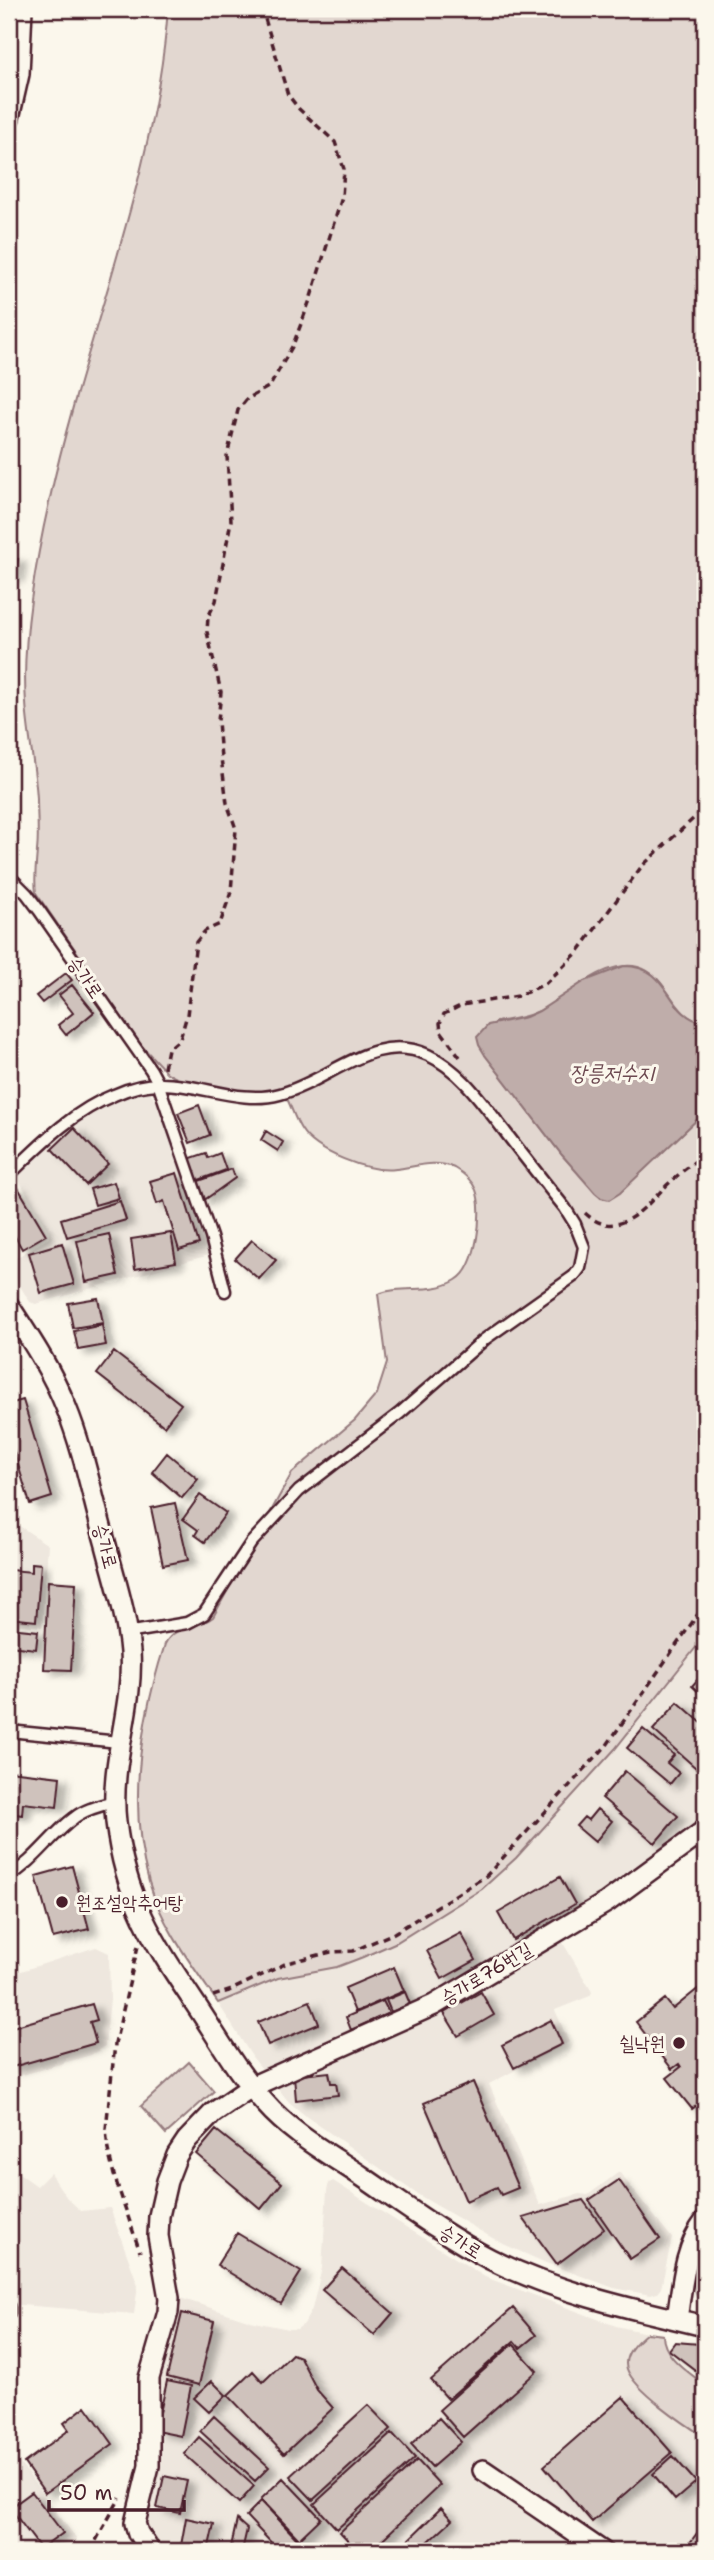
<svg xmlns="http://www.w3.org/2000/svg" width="714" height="2560" viewBox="0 0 714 2560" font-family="'Shantell Sans','Poor Story',sans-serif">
<defs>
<filter id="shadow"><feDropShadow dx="8" dy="4.5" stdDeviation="3.5" flood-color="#0004"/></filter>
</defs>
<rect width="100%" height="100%" fill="#fbf7ec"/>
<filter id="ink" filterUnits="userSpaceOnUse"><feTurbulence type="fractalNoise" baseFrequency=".0143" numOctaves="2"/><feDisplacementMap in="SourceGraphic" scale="14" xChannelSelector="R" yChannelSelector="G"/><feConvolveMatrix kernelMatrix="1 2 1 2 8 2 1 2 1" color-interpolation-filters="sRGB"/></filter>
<g filter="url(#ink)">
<path fill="#eee7de" d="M150 1092 158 1104 209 1255 36 1304 30 1302 9 1269V1262L49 1238V1232L17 1177 56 1138 93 1112 127 1097Z
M9 1519 48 1545 42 1627 9 1624Z
M705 1636V1825L606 1894 553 1926 592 1992 590 1996 555 2010 569 2042 489 2084 540 2205 579 2194 588 2195 619 2172 672 2238 661 2288 657 2293 651 2295 614 2288 546 2263 501 2243 417 2194 307 2117 289 2102 253 2058 218 2003 278 1978 337 1967 363 1957 397 1942 482 1889 516 1858 615 1749Z
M96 1947 109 1953 110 2000 105 2046 91 2055 9 2079V1975Z
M9 2166 37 2186 50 2173 67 2198 81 2211 110 2208 138 2285 134 2314 9 2304Z
M333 2181 485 2277 616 2326 647 2333 638 2340 669 2412 705 2437V2551H156L144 2529 155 2380 177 2297 254 2322 289 2329H297L304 2324 312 2309 322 2268 327 2190 329 2183Z
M9 2449 77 2539 76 2551H9Z"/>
<path fill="#e2d7d0" stroke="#967b7e" stroke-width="2" d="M168 9H705V1023C671 1018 670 976 638 967 605 958 565 999 537 1012 524 1018 510 1020 496 1022L485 1055 562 1155 601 1198 641 1172 705 1112V1636L615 1749 516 1858 482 1889 397 1942 363 1957 337 1967 278 1978 218 2003C192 1965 162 1926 149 1882 127 1805 141 1719 165 1644 175 1624 197 1630 213 1617L292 1473 355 1420 377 1394 387 1363 378 1294C403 1284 432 1295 456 1280 477 1268 484 1211 476 1190 472 1180 463 1173 454 1168 435 1159 415 1167 396 1169 369 1173 315 1152 301 1129 294 1118 291 1105 285 1095L212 1088 178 1079 167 1073 141 1045 36 893C34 878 36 866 37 851 39 833 37 815 37 798 35 766 28 735 26 703 21 640 36 560 50 498 86 334 155 177 168 9Z
M189 2062 214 2091 166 2134 141 2106Z
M705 2239V2305C687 2292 694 2256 705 2239Z
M647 2333 663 2335C663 2357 689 2372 705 2385V2437C686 2425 634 2390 627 2369 622 2355 637 2341 647 2333Z"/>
<path fill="#bfadaa" stroke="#907477" stroke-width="2" d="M624 966C673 966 664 1016 705 1023V1112L620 1193 609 1200 601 1198 595 1193 562 1155 485 1055 479 1045 477 1037 488 1025 526 1017 539 1011 585 981Z"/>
<path fill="#cfc2bc" stroke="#4a1f2b" stroke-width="2" filter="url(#shadow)" d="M9 557 18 559 15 577 9 576Z
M66 973 72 980 42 1003 36 996Z
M72 985 94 1012 66 1035 58 1025 73 1013 59 995Z
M199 1105 210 1135 190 1143 178 1113Z
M74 1128 108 1164 86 1185 52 1149Z
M266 1131 283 1142 278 1151 261 1140Z
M206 1153 208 1158 220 1153 226 1170 196 1181 188 1159Z
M232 1169 235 1178 203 1201 196 1182Z
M177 1173 199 1244 179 1250 164 1201 157 1204 150 1181Z
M114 1182 119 1198 95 1205 90 1189Z
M17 1186 46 1235 22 1249 9 1226V1191Z
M120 1201 126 1220 67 1237 61 1219Z
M171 1233 176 1262 135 1269 131 1239Z
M109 1234 118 1275 86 1282 77 1241Z
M252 1240 276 1260 259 1279 235 1259Z
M62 1243 74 1284 41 1293 29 1253Z
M98 1298 103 1323 73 1328 68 1303Z
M102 1325 106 1345 78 1350 74 1331Z
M114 1352 181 1404 164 1426 97 1374Z
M23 1400 52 1497 30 1504 9 1435V1404Z
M167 1453 198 1479 182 1498 152 1472Z
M200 1495 226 1513 205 1542 195 1535 198 1530 183 1519Z
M175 1503 188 1560 163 1565 151 1508Z
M32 1563 41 1564 36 1621 9 1618 11 1570 32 1572Z
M48 1581 76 1583 71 1670 44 1669Z
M9 1628 38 1631 36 1649 9 1646Z
M705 1671V1698L692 1686Z
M678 1702 705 1726V1776L653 1730Z
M643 1729 674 1755 667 1763 679 1773 670 1784 627 1748Z
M9 1771 60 1777 57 1807 23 1803 22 1815 9 1813Z
M625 1771 678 1816 655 1843 602 1798Z
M597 1809 612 1821 595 1842 576 1826 584 1817 588 1820Z
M72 1866 89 1929 53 1938 36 1876Z
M560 1877 575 1904 513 1940 498 1913Z
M461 1933 476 1960 442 1979 427 1951Z
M394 1967 404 1991 355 2012 345 1988Z
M705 1983V2099L692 2109 667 2078 681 2067 679 2064 672 2069 636 2022 665 1999 673 2009Z
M405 1992 410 2004 391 2012 386 2000Z
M481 1992 494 2015 458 2036 444 2013Z
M310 2001 319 2024 268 2045 258 2022Z
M383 2001 389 2013 351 2030 346 2017Z
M92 2004 97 2020 90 2022 96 2043 9 2068V2028Z
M551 2020 562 2044 514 2068 502 2045Z
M329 2072 331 2083H336L338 2095 296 2100 294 2076Z
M473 2082 518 2188 501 2195 497 2187 466 2201 424 2103Z
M216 2130 282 2183 261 2209 196 2154Z
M619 2180 660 2239 630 2259 589 2200Z
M583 2200 604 2229 557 2264 523 2218Z
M237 2233 301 2272 281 2304 217 2265Z
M342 2268 393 2313 374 2335 322 2290Z
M513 2308 536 2335 520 2348 514 2341 448 2399 431 2380Z
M182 2313 214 2321 199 2385 167 2377Z
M675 2342 700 2344 705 2348V2373L703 2376 669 2350Z
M513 2344 537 2371 463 2437 439 2410Z
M292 2354 300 2357 317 2390 333 2408 284 2454 228 2395 253 2371 263 2382Z
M167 2381 191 2386 181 2436 156 2431Z
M212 2381 226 2395 209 2412 194 2398Z
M623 2397 672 2453 592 2522 544 2466Z
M368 2405 391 2429 313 2500 290 2476Z
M86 2406 113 2444 45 2493 24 2463 69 2430 64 2423Z
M214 2416 269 2467 255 2481 200 2431Z
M439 2418 461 2442 432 2467 411 2444Z
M392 2433 415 2458 337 2529 314 2504Z
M199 2437 254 2486 239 2503 184 2454Z
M673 2456 696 2482 675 2500 653 2474Z
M417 2460 440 2485 370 2551H358L340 2532Z
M164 2476 187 2481 180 2513 157 2508Z
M283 2478 321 2518 299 2539 261 2499Z
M32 2492 63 2533 41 2549 10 2508Z
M261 2501 298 2540 285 2551H279L246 2516Z
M441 2508 452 2520 418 2551H415L406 2542Z
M186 2518 214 2524 208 2551H180Z
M237 2520 247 2529 242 2551H230Z
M705 2522V2551H684Z"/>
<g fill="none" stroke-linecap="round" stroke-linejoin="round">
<defs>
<path id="lane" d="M9 876 27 894 39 910 151 1070 158 1083 211 1237 225 1291
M9 1175C40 1145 73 1111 114 1095 127 1089 145 1084 160 1084 200 1083 240 1105 280 1094 330 1081 374 1030 428 1055 461 1070 484 1105 506 1133 525 1158 545 1183 565 1208L575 1224 584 1247 580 1268 574 1276 485 1339 400 1413 299 1491 251 1543 204 1614 187 1623 127 1633
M9 1731 119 1742
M9 1876C35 1861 50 1836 74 1818 85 1809 100 1806 114 1802
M9 2307V2314"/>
<path id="street" d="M9 118 19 74 22 9
M9 1306C30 1338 52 1371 66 1407 84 1451 93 1500 106 1545 115 1580 127 1616 130 1652 134 1709 109 1762 116 1822 125 1898 153 1941 194 2002 217 2036 237 2073 265 2103 292 2134 329 2154 363 2177 404 2205 446 2236 490 2259 558 2293 632 2309 705 2326
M677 2319C682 2287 684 2248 705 2221
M483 2470 602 2551
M150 2551 138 2533 135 2523 149 2466V2378L168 2312 169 2298 158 2236 159 2216 167 2181 177 2155 187 2140 213 2113 251 2087 434 2005 607 1902 705 1830"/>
</defs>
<use href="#lane" stroke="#4a1f2b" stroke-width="15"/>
<use href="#street" stroke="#4a1f2b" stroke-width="24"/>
<path stroke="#4a1f2b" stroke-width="3.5" stroke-dasharray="7 5" stroke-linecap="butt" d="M460 1057 441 1031 440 1023 444 1014 462 1005 518 996 545 984 578 952 642 866 705 808
M164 1068 168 1049 180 1039 187 1015 196 942 205 931 220 924 231 892 236 829 227 803 221 758 218 721 221 692 207 632 208 617 216 601 231 521 227 456 238 410 247 399 270 386 293 345 310 300 342 197 344 169 335 142 299 109 288 95 262 9
M585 1213C617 1243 645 1207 667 1185 679 1174 692 1163 705 1154
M138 1946 115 2044 106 2129 108 2150 114 2175 140 2252
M213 1996 229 1991 287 1963 331 1952 353 1951 394 1933 486 1876 607 1745 705 1604
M90 2551 120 2498"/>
<use href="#lane" stroke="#fbf7ec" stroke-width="10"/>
<use href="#street" stroke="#fbf7ec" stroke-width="19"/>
</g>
</g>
<g fill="#4a1f2b" stroke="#fbf7ec" stroke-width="2.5">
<circle cx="62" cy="1902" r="7"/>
<circle cx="679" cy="2043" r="7"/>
</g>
<g text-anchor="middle" stroke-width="6" stroke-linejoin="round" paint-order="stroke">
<g font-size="19" fill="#4a1f2b" stroke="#fbf7ec">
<text transform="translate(86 977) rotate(56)" y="7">승가로</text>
<text transform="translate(106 1546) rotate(75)" y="7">승가로</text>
<text transform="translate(486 1973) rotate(-31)" y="7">승가로76번길</text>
<text transform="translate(461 2241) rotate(32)" y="7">승가로</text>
</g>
<g font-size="19" fill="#4a1f2b" stroke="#fbf7ec" text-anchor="start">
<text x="76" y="1909">원조설악추어탕</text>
<text x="665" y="2050" text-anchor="end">쉴낙원</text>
</g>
<g font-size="21" font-style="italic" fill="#6d4a51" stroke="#fbf7ec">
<text x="612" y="1080">장릉저수지</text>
</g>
</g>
<rect width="714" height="2560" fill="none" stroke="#fbf7ec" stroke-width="35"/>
<rect x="18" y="18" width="679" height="2525" fill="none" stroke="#4a1f2b" stroke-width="2.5" filter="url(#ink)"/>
<path d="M49 2500v10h135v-10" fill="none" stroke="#4a1f2b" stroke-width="3.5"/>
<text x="60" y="2500" font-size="21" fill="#4a1f2b" stroke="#fbf7ec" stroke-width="5" paint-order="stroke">50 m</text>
</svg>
